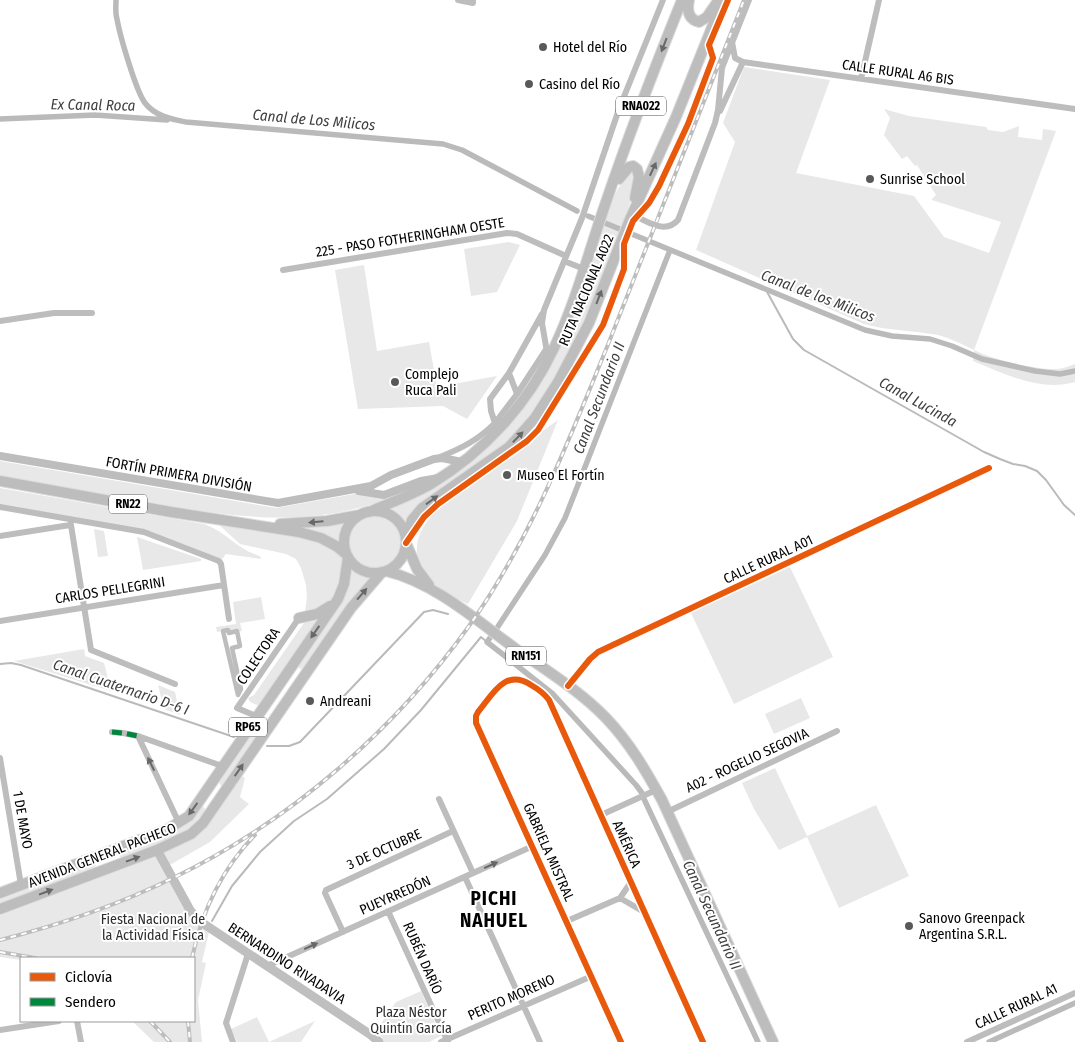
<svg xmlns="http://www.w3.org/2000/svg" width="1075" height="1042" viewBox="0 0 1075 1042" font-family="'Fira Sans Condensed',sans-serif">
<rect width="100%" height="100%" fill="#fff"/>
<path fill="#e8e8e8" d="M744 67 830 80 796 173 914 196 944 237 989 253 1001 222 932 200V199L936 195 917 165 915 166 907 156 902 159 884 135 890 118 884 109 909 116 986 127 988 130 1003 132 1019 126 1018 137 1042 140 1043 129 1056 131 974 350C991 359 1036 370 1056 369 1063 369 1069 366 1075 364V382C1040 392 1005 374 973 361L974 350C962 344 950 338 938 335 913 330 888 331 864 324L696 250 735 142 723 123Z
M633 171 637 177 626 217 589 312 543 400 517 434 497 450 423 502 406 524 396 513 385 508 432 487 536 388 610 203 627 173Z
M509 242 520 245 497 292 471 296 464 249Z
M364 265 377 351 429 342 437 387 497 376 467 419 443 406 358 409 335 270Z
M558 420 517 521 468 604C456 598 442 592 432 583 427 578 424 572 421 567 406 536 434 511 456 493Z
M0 461 276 508 360 493 387 499C303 530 228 516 143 501 95 493 48 485 0 477Z
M0 488 204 524C225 531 238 550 260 556L261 559 226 554 222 559 149 531 0 505Z
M349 542a26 26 0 1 1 52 0a26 26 0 1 1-52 0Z
M348 521 343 531 340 545 284 526Z
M217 523C242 527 331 535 342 558 344 562 343 568 342 573 340 597 329 602 310 613L305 612 307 597 306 585 301 568 296 559 286 554 240 544Z
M94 529 104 531 108 556 98 557Z
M137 537 201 559V561L143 570Z
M349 566 360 575 372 578 357 592 303 668 300 669 298 666 343 596Z
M790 567 833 657 734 704 691 613Z
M261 597 265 619 240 623 242 631 229 633 228 630 217 632 216 627 236 624 233 602Z
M325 613 259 704 257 705 250 702 248 698 254 695 306 620Z
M84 649 85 656 104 663 111 691 14 661Z
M158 685 175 692 180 715 164 709Z
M801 698 810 718 774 734 765 714Z
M271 717 223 786H221L219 782 259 721 267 720Z
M775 768 807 836 876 805 909 876 839 908 807 837 779 850 754 809 742 783Z
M240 775 245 778 240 797 249 804 210 842 168 866 163 852 192 837Z
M203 806 205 809 199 823 188 833 122 858 119 856V853Z
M154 855 156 856 209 932 202 962 206 963 198 1000 202 1042H154L132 1021H194V958H21V960L0 957V912Z
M93 862 96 864 95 868 0 906V897Z
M421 991 441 1036 429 1042H384L381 1036 375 1032 396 1002Z
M257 1017 269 1042 315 1021 301 1042H237L231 1029Z"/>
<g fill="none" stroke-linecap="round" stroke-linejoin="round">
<path stroke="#bababa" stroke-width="2" d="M766 290 793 339 804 350 984 452 1000 459 1013 464 1025 466 1037 471 1046 480 1064 505 1075 515
M0 664 11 663 21 665 234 737
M267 746H289L300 742 424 612 433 610 448 614
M212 921 232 886 260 852 294 821 327 799 384 749 421 710 481 637 487 642"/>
<path stroke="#bababa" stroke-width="5.5" d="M116 0C116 7 115 13 117 19 120 36 136 91 145 103 155 116 171 119 186 122L443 144 462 150 577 211
M0 119 95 115 167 120
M588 216 865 330 892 336 930 339 952 346 982 359 1035 371 1060 374 1075 371
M497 628 545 555 565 518 670 250
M492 635 487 642 553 694 636 785 642 793
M644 799 758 1042
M989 1042 1075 1003"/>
<defs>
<path id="primary" d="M299 618 317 614 330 606
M0 893 168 829 189 816 338 599 344 584 348 557
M0 909 157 850 191 834 203 823 351 608 382 572"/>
<path id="trunk" d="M689 0C687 10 688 19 699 22L707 17 718 1
M619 179 629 167 633 166 637 169 639 177 635 198
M0 481 171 512 299 532 321 538 336 546 347 555
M344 542a31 31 0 1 1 62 0a31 31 0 1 1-62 0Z
M369 512C390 503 412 495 431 484 484 452 528 404 554 348 576 302 589 251 606 202 629 134 655 67 682 0
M280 524 327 521 360 515
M406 540 412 520 422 508 509 447 535 418 558 382 589 323 630 219 676 117 723 0
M406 543 417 569 429 585
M386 571C435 583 476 620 516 649 547 671 580 691 606 718 630 743 646 771 662 800L773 1042"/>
</defs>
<use href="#primary" stroke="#dbdbdb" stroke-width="12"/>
<use href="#trunk" stroke="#dbdbdb" stroke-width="12"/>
<path stroke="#bdbdbd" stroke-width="4.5" d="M228 630 229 633 237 631 240 646 232 648 241 689 238 695 223 631Z"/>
<path stroke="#bdbdbd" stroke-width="6" d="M458 0 473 3V0
M732 42 735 58 743 62 1075 109
M861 79 879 0
M720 111 743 62
M632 214C646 221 665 235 678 220L715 123 718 110 722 68 749 0
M564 261 584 269
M283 270 507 233 517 234 566 256
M0 321 54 313H92
M548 358 542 323 544 310 582 218 619 109 663 0
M509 373 517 394
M495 423 517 394 547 348
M440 457C462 448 478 440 495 423L491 411 490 399 509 373 542 314
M0 507 144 532 219 561 221 564 229 619
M70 519 91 650 175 684
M0 536 70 525
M0 621 224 585
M568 686 590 659 598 652 989 468
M256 716 237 708 299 618
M112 732 123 733 138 736 222 766
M138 736 179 823
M0 758 21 885
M439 799 473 873
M667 812 837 731
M601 815 656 790
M465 877 540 1042
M620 898 644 912
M388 911 448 1042
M567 921 620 898 631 882
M343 932 325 893 326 890 453 831
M267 966 533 846
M77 1021 81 1042
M0 1030 59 1021
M233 1042 226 1023 248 954
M441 1042 592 976
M621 1042 476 723V716L478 712C493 694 505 668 531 685 538 689 544 693 549 700L703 1042
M967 1042 1075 993"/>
<path stroke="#bdbdbd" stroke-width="8" d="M0 456 278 503 371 486 391 475 434 459 442 458 462 462
M359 491 384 495 421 481 439 478"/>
<path stroke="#bfbfbf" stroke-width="9" d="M157 850 190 910 198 920 371 1035 379 1042"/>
<use href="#primary" stroke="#bdbdbd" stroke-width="10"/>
<use href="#trunk" stroke="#bdbdbd" stroke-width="10"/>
<defs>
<path id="rail" d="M0 940C59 925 118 905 173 878 289 822 394 731 469 626 531 539 569 440 609 342 654 228 699 114 744 0
M0 952 35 958
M192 958C202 911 221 870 255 835
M150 1021 170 1042
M188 1021 190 1042"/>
</defs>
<use href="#rail" stroke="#bdbdbd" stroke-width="4"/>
<use href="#rail" stroke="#fff" stroke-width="2" stroke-dasharray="5.5" stroke-linecap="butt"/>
<path stroke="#00873e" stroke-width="5" stroke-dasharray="10 5" stroke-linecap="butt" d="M112 732 123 733 138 736"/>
<defs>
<path id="cycleway" d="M406 543 424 517 438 504 527 441 538 430 603 325 624 269V244L633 221 649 203 659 186 688 124 713 58 709 45 728 0
M568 686 590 659 598 652 989 468
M621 1042 476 723V716L478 712C493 694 505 668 531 685 538 689 544 693 549 700L703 1042"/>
</defs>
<use href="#cycleway" stroke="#fff" stroke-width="9"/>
<use href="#cycleway" stroke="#e8590c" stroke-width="6"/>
</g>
<defs><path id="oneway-solid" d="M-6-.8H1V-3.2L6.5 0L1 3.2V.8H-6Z" transform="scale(1.25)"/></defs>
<g fill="#686868">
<use href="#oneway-solid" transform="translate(664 45) rotate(111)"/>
<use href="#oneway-solid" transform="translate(653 169) rotate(-65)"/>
<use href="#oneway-solid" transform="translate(599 297) rotate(-69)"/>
<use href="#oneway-solid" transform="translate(518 437) rotate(-46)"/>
<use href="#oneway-solid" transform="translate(432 500) rotate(-36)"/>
<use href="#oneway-solid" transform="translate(316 522) rotate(175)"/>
<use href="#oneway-solid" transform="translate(362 594) rotate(-49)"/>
<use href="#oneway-solid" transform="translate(315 632) rotate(125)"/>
<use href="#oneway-solid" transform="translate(151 764) rotate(-116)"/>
<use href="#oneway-solid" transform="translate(239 770) rotate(-55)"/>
<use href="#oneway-solid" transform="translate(193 809) rotate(126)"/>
<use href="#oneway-solid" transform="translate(133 859) rotate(-20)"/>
<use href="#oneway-solid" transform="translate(491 865) rotate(-24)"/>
<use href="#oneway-solid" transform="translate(46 892) rotate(-21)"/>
<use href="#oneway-solid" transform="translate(311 946) rotate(-24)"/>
</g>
<g fill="#595959" stroke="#fff" stroke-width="2">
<circle cx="543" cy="47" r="5"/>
<circle cx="529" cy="84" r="5"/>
<circle cx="870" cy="179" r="5"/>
<circle cx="395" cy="382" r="5"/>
<circle cx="507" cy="475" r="5"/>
<circle cx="310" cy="701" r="5"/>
<circle cx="909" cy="926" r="5"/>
</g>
<g text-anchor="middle" stroke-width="4" stroke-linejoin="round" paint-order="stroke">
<g fill="#fff" stroke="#4c4c4c" stroke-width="1">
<rect x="616" y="96.5" width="50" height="19" rx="4"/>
<rect x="109" y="494.5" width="38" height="19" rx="4"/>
<rect x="506" y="646.5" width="40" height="19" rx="4"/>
<rect x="229" y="717.5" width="38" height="19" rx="4"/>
</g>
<g font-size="12" font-weight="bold" fill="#000">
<text x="641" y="110">RNA022</text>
<text x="128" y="508">RN22</text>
<text x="526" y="660">RN151</text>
<text x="248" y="731">RP65</text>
</g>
<g font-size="14" fill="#000" stroke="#fff" text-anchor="start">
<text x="553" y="52">Hotel del Río</text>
<text x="539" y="89">Casino del Río</text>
<text x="880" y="184">Sunrise School</text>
<text x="405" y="379">Complejo<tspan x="405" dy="16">Ruca Pali</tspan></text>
<text x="517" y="480">Museo El Fortín</text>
<text x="320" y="706">Andreani</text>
<text x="919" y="923">Sanovo Greenpack<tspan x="919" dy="16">Argentina S.R.L.</tspan></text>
</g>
<g font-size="14" fill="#000" stroke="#fff">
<text transform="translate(898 72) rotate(8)" y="5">CALLE RURAL A6 BIS</text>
<text transform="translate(410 237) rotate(-9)" y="5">225 - PASO FOTHERINGHAM OESTE</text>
<text transform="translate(586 290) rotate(-67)" y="5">RUTA NACIONAL A022</text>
<text transform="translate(179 474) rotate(10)" y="5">FORTÍN PRIMERA DIVISIÓN</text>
<text transform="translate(768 559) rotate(-25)" y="5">CALLE RURAL A01</text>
<text transform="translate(110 590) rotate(-9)" y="5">CARLOS PELLEGRINI</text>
<text transform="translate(258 656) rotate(-56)" y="5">COLECTORA</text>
<text transform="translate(747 760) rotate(-25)" y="5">A02 - ROGELIO SEGOVIA</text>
<text transform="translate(23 820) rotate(80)" y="5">1 DE MAYO</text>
<text transform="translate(627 844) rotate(66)" y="5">AMÉRICA</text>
<text transform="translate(384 849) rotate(-24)" y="5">3 DE OCTUBRE</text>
<text transform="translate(549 852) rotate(66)" y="5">GABRIELA MISTRAL</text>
<text transform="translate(102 855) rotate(-21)" y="5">AVENIDA GENERAL PACHECO</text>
<text transform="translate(395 895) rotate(-24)" y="5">PUEYRREDÓN</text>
<text transform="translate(423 958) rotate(66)" y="5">RUBÉN DARÍO</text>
<text transform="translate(287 963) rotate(33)" y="5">BERNARDINO RIVADAVIA</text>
<text transform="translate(511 997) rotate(-24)" y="5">PERITO MORENO</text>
<text transform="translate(1016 1006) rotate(-25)" y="5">CALLE RURAL A1</text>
</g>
<g font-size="14" fill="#2d2d2d" stroke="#fff">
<text x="153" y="924">Fiesta Nacional de<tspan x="153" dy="16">la Actividad Física</tspan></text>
<text x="411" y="1017">Plaza Néstor<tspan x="411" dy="16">Quintín García</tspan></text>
</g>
<g font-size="15" font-style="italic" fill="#3e3e3e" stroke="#fff">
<text transform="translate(93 105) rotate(1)" y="5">Ex Canal Roca</text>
<text transform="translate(314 120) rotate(5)" y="5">Canal de Los Milicos</text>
<text transform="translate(818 296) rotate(21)" y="5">Canal de los Milicos</text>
<text transform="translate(599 398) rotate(-69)" y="5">Canal Secundario II</text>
<text transform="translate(918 402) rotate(29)" y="5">Canal Lucinda</text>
<text transform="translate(121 687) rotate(19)" y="5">Canal Cuaternario D-6 I</text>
<text transform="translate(712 915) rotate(65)" y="5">Canal Secundario II</text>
</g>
<g font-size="19" font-weight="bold" letter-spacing="1" fill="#000" stroke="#fff">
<text x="494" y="905">PICHI<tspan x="494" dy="22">NAHUEL</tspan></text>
</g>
</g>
<rect x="20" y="957" width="175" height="65" fill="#ffffff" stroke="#999999"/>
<rect x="30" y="973" width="25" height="8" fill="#e8590c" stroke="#999999"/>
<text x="65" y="982" font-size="15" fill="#000000">Ciclovía</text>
<rect x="30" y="998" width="25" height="8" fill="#00873e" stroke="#999999"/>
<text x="65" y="1007" font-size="15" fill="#000000">Sendero</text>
</svg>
